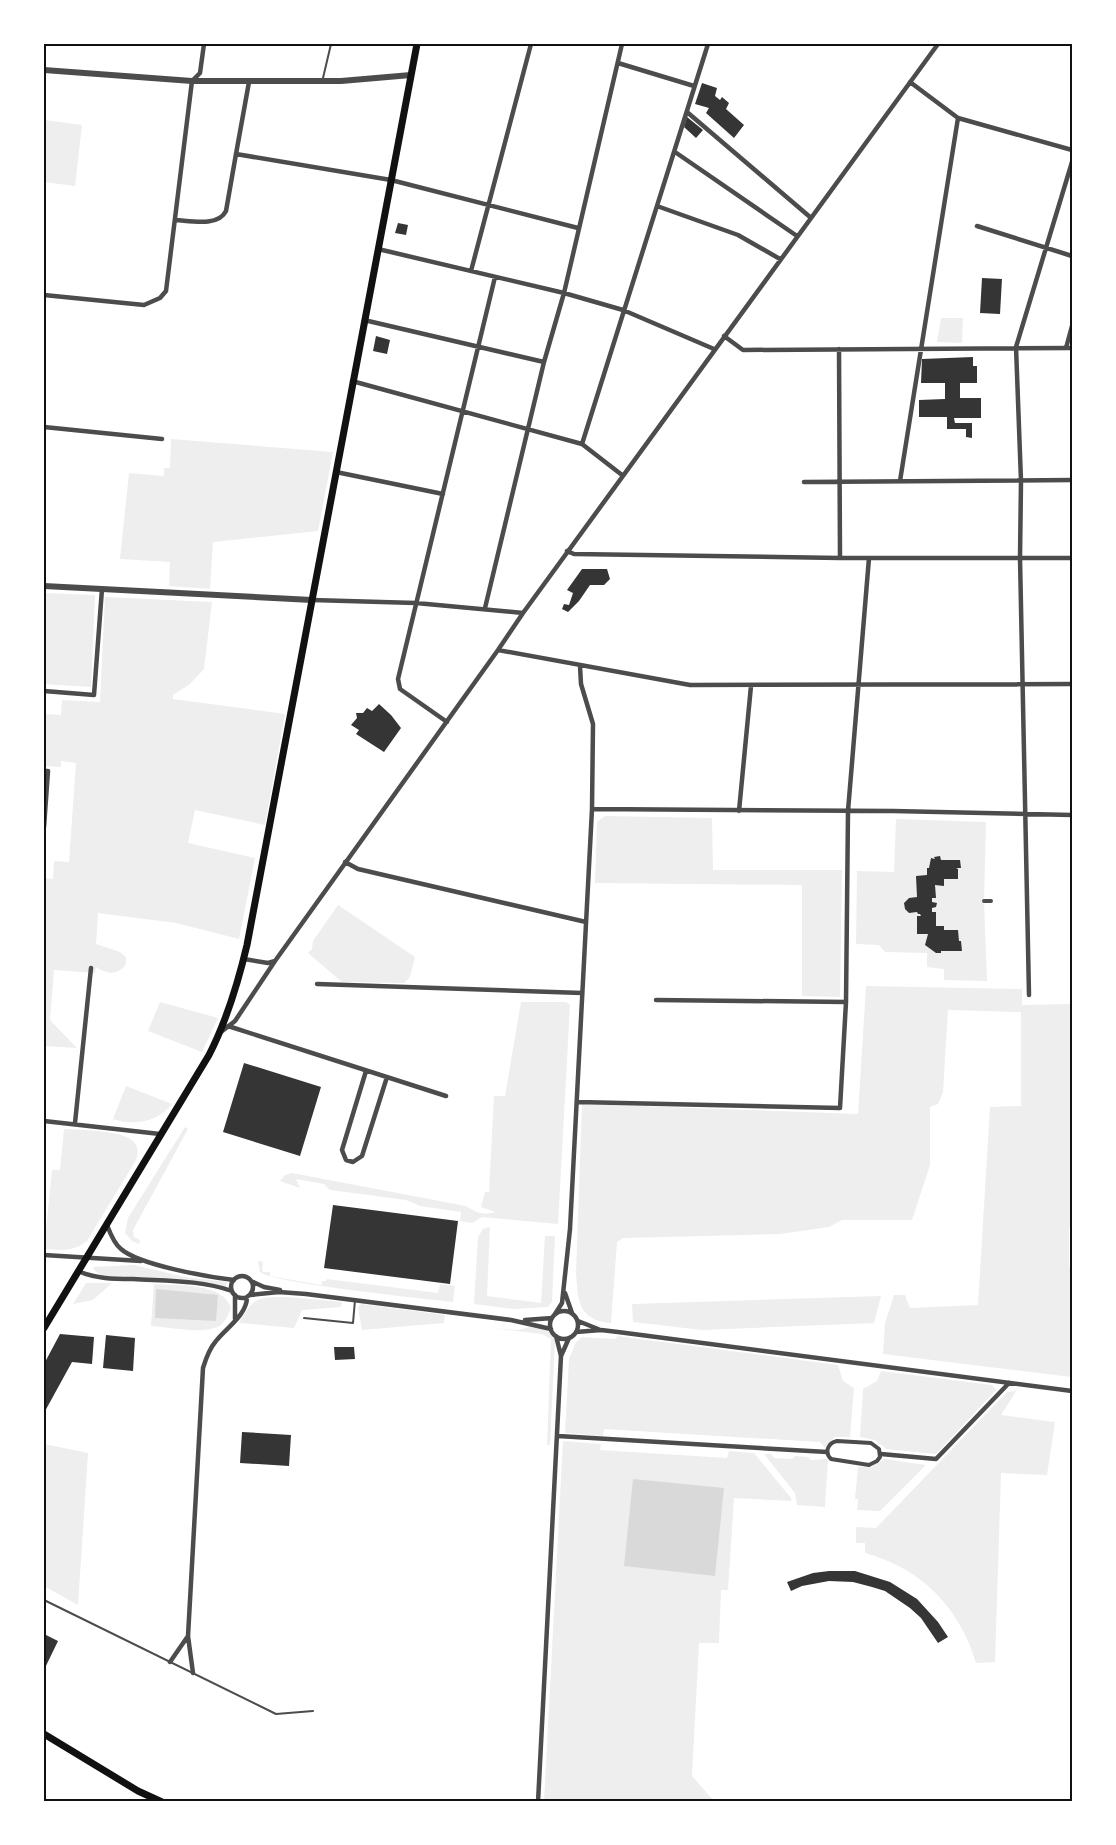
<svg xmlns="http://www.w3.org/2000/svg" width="1116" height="1845" viewBox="0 0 1116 1845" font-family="Quicksand,sans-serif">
<rect width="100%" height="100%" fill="#fff"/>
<path fill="#eee" d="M44 120 82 125 75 186 44 182Z
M941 318H963L962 343 937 342Z
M171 439 333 452 318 531 213 542 210 589 169 586 170 562 120 559 129 473 164 476V468H170Z
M44 593 95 595 91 687 44 684Z
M105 597 212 602 204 669 190 684 173 695V699L285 714 265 825 195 810 188 843 255 858 239 939 176 923 98 913 96 944 120 952 126 957V964C118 976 106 974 96 967L95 973 54 970 50 1020 77 1048 44 1046V878L53 879 54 861 69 862 76 763 61 761V767L44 766V714L61 715 62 700 100 702Z
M605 816 712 818 713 870H842L840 997 802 996V885L595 883 597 822Z
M896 819 986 822 984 901 987 981 944 980V969L927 967V953L885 952 879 945 856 944 857 871 894 872Z
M338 905 415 957 410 977 404 983 342 982 308 953 312 949 313 941Z
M866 986 1022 989V1005L1072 1004V1225L1069 1228V1266L1072 1269V1377L883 1354 885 1323 894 1295H905L910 1308 978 1305 990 1107 1021 1106V1012L948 1010 943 1092 938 1104 930 1107V1165L912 1220H842L829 1227 780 1234 623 1238 617 1242 611 1323C578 1320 578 1301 576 1273L582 1104 858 1114Z
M160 1002 218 1018 202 1052 148 1031Z
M521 1002H566L570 1005 558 1224 482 1217 472 1223 460 1221 461 1212 420 1206 406 1200 330 1190 324 1184 296 1179 300 1188 280 1181 285 1175 292 1173 466 1206C475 1212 484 1216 495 1212L481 1207 485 1192H489L494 1096H505Z
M126 1086 172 1104C158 1122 134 1126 113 1119Z
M185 1127 188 1129 133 1230 134 1237 140 1240 139 1244 132 1241 125 1233 128 1218Z
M64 1129C81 1130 123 1130 134 1142 139 1148 138 1154 136 1160L87 1241C73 1252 61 1250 44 1249L52 1170H60Z
M490 1227 487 1296 541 1303 545 1236H555L552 1302 548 1307 513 1309 474 1304 478 1237 483 1229Z
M258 1261 263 1262 262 1269 263 1272H270V1276L321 1285 322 1281H326L327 1279 438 1293 440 1284 455 1286 453 1302C426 1299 271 1283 260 1272Z
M134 1265 185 1277 227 1282 226 1288 184 1279 102 1276 95 1271 93 1267Z
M86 1283H112L93 1300 73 1304Z
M154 1284C176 1286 223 1282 231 1308 229 1313 226 1320 222 1324 209 1336 168 1327 151 1326Z
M881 1296 874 1323 702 1330 633 1322 632 1304Z
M281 1297H288L342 1302 341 1307 302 1310 294 1328 239 1323C253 1301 253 1297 281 1297Z
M361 1304 445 1315 444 1323 362 1330 358 1307Z
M529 1327 547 1330 555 1340 550 1445H547L551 1339 542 1334 492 1328 518 1330Z
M617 1336 838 1365 843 1381 854 1388 850 1437H835L825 1448 820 1442 604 1429 603 1436 565 1433 569 1359 576 1342 582 1337 616 1339Z
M881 1371 992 1385 996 1390 936 1454 886 1449 875 1440 860 1437 863 1389 877 1381Z
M1018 1388 1001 1415 1055 1422 1047 1475 1001 1473 995 1662 976 1663C959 1607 922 1569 865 1553V1543H856V1527L876 1528 1007 1392 1015 1391Z
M563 1441 601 1444 600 1450 727 1458 729 1451 754 1453 791 1498V1501L734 1498 728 1590H721L719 1643H699L692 1776 714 1801 544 1802Z
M44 1444 88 1453 78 1605 44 1586Z
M764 1454H771L774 1458 792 1459 795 1456 808 1457 811 1460 828 1459 825 1507 797 1505 795 1493Z
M884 1459 926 1465 880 1511 857 1510 858 1499H855L858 1467H872Z"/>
<path fill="#d9d9d9" d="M156 1289 218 1295 216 1321 155 1318Z
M633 1479 724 1488 715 1576 624 1566Z"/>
<path fill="#353535" d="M702 83 717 88 715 96 720 100 722 97 729 103 726 109 744 125 734 138 706 113 709 108 695 104Z
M687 117 703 130 696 138 684 127Z
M398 223 408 225 406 235 395 233Z
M982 278 1002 279 1000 314 980 313Z
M376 336 390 340 387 354 373 351Z
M973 357V366H977V383H960V398H981V418H954L955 423H972V438L966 437V429H947V417H919V400L945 399V383H921L922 359Z
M582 569H607L610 579 604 585H590L579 601 568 612 562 609 564 604 569 605 573 593 567 590Z
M379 704 391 715 401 728 384 752 356 734 359 730 351 725 357 718 356 713H363L367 708 372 711Z
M940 856 941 860H960L961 868H956L958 869V879H944V886L935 885 936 898H932V902L937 903 936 907 932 908V912H936V926H944V930H958L959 941H961L962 951H941V953H936L925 945 928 934H917V916H921L920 914H918L917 912 909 913 905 909 904 903 909 898 917 897 916 876 927 875V868H929L931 858 935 859 934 857Z
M244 1063 321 1087 300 1156 223 1132Z
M333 1205 458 1221 450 1284 324 1268Z
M60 1334 94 1337 92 1364 72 1362 44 1413V1364Z
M106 1335 135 1338 133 1371 103 1368Z
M334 1347H354L355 1359 335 1360Z
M242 1432 291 1435 289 1466 240 1463Z
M829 1571H855L890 1582 917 1599 938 1622 948 1637 938 1643 921 1618 910 1608 885 1591 872 1587 853 1582 829 1581 802 1586 791 1591 787 1582 813 1573Z
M44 1634 58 1641 44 1670Z"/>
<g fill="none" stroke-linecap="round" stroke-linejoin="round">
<path stroke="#4c4c4c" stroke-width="2" d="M323 78 331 44
M304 1318 353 1323 355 1300
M44 1600 276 1714 313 1711"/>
<path stroke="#4c4c4c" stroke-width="4" d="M984 901H991
M837 1441 871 1443 879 1449 880 1457 877 1461 869 1465 831 1459C824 1452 828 1443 837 1441Z"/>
<path stroke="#4c4c4c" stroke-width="4.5" d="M618 63 694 86
M249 82 236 154 391 180 578 228
M910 82 958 118 1072 150
M687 112 810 217
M675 152 797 236
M657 206 738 235 780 259
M176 220C191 221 218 227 226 211L236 154
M977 226 1072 256
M378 249 564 293 623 310 714 349
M471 271 531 44
M44 295 144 305 160 298 166 291 192 81 200 73 204 44
M364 320 544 362
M724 336 743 350 1072 348
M1066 348 1072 326
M839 349 840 558
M352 381 582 444 622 475
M44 427 162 439
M582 444C623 310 666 177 708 44
M336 472 443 494
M900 481 958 118
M804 482 1072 480
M567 551 574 554 840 558H1072
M312 600 416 603 523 613
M485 608 544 362 564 293 622 44
M498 650 690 685 1072 684
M44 691 94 695 102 589
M447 722 400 689 398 679 495 277
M44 771H48L44 827
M592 809 893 811 1072 815
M739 811 751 686
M345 862 358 869 586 922
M244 959 268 963 275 961
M317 984 582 993
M1029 995 1020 558 1021 481 1016 347 1072 162
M656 1000 846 1002
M228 1026 446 1096
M221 1032 235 1021 275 961 498 650 523 613 938 44
M366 1071 342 1150 346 1160 353 1162 362 1156 387 1077
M578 1102 840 1108 846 1002 848 811 869 558
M44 1121 160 1134
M75 1123 91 968
M107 1225C110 1233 114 1244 121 1249 139 1265 208 1277 234 1280
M44 1255 141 1261
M78 1271C96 1279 114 1279 133 1279 166 1281 201 1280 232 1291
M231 1287a11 11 0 1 1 22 0a11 11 0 1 1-22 0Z
M251 1281 264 1287 280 1290
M565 1293 572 1313
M235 1295V1319
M250 1295 279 1292 306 1294 511 1320 551 1329
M550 1325a14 14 0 1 1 28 0a14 14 0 1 1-28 0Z
M555 1314 562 1303 570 1229 592 809 593 724 581 684 580 666
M525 1320 552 1318
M578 1321 598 1329
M576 1332 601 1330 618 1332 1072 1391
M561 1356 569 1338
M558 1436 827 1452
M881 1454 936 1459 1009 1383
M170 1662 188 1636
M193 1673 188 1636 203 1368C206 1358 209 1349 216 1341 226 1328 247 1315 247 1297
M538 1802 561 1356 556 1336"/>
<path stroke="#4c4c4c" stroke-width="6" d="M44 70 192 81H341L411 75
M44 586 312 600"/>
<path stroke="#111" stroke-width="7" d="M44 1328 209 1055C227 1020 238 983 247 945L417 44
M44 1734 138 1791 162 1802"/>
</g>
<rect width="1116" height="1845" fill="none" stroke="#ffffff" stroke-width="90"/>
<rect x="45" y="45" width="1026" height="1755" fill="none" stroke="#111" stroke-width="2"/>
</svg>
